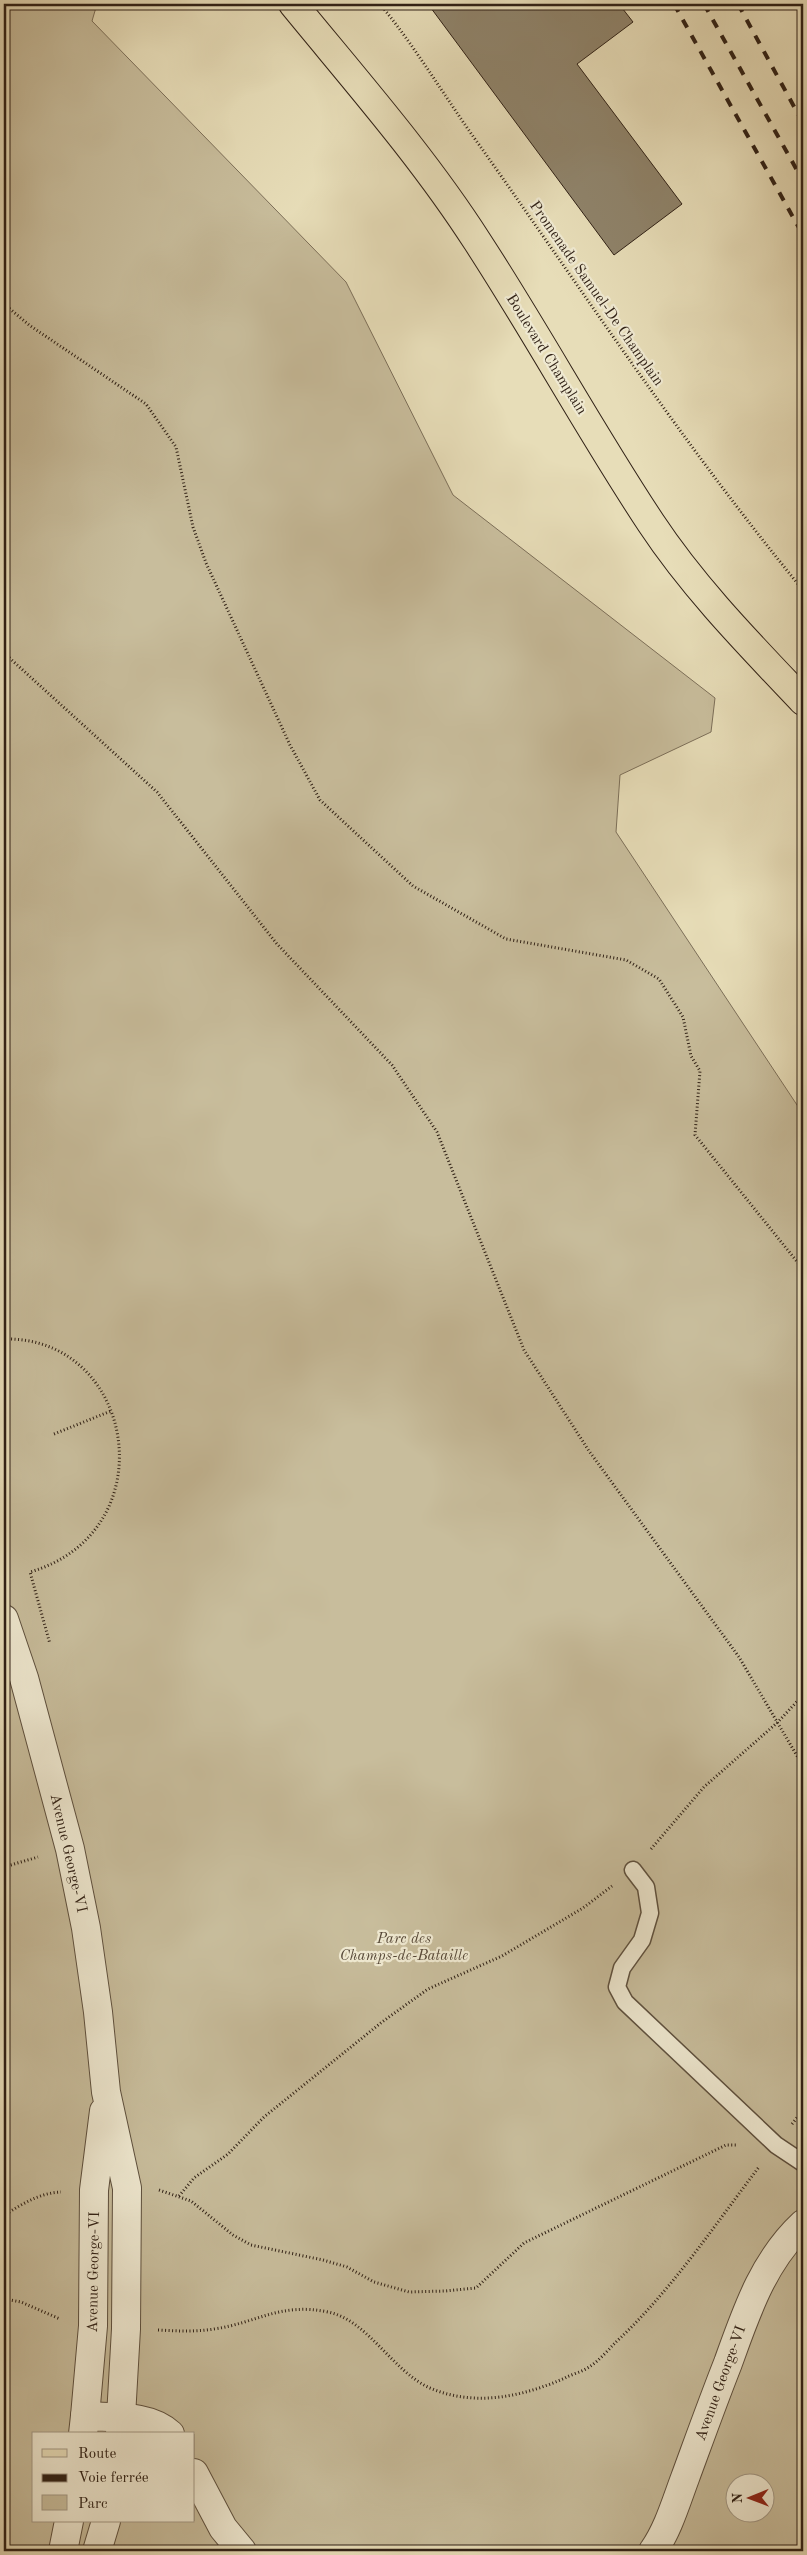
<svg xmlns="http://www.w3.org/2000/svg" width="807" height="2555" viewBox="0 0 807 2555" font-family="'Old Standard TT',serif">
<rect width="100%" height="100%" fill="#e7ddb8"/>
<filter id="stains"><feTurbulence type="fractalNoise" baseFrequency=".004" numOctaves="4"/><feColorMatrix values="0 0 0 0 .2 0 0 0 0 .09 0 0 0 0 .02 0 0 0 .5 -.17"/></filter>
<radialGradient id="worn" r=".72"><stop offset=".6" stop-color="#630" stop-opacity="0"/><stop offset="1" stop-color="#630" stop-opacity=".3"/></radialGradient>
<path fill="#c8bd9c" stroke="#7c6f59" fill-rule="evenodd" d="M4 4H97L92 21 346 282 453 495 715 698 711 732 620 775 616 832 803 1114V2551H4ZM34 2434H194V2521H34ZM734 2482H764V2512H734Z"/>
<path fill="#8f836a" stroke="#302116" d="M428 4H619L633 22 577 64 682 204 614 255Z"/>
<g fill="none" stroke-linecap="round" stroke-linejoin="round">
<defs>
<path id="service" d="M633 1870 646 1887 650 1913 642 1940 622 1968 617 1987 625 2002 776 2145 803 2163"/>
<path id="minor" d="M4 1619 24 1678 70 1849 86 1928 98 2012 106 2092 127 2188 126 2329 120 2434
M85 2416 93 2326 94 2190 104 2111"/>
<path id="tertiary" d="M83 2434 85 2416C112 2418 149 2414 170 2434
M194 2473 223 2528 242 2551
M63 2551 69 2521
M97 2551 106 2521
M653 2551C668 2530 676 2502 685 2478 699 2440 713 2401 728 2363 746 2313 763 2261 803 2224"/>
<path id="primary" d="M293 4C356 81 423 157 477 241 537 333 590 431 651 523 694 588 749 644 803 701"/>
</defs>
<use href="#service" stroke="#5e503e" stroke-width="19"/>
<use href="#minor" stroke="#5e503e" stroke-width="30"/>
<use href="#tertiary" stroke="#5e503e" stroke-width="30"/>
<use href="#primary" stroke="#302116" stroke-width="30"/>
<path stroke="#302116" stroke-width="3" stroke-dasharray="1 2.5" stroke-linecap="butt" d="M380 4C417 49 446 99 480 146 586 296 686 448 803 590
M4 304 29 325 146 404 176 447 193 527 206 563 290 745 320 800 413 886 506 939 626 960 659 979 683 1017 691 1056 700 1071 695 1135 803 1269
M4 653 157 792 277 944 392 1065 437 1132 524 1350 589 1451 739 1657 803 1766
M4 1339C136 1336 168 1532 30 1572L50 1644
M54 1434 111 1411
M651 1849 704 1787 778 1722 803 1695
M4 1867 38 1857
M792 2124 803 2110
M4 2144 6 2214 4 2326
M159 2190 191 2201 233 2235 251 2245 323 2260 347 2267 374 2282 409 2292 445 2291 476 2288 524 2243 726 2145H736
M179 2196 194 2178 228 2154 264 2117 382 2022 428 1989 502 1956 583 1908 612 1886
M6 2214C24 2203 40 2193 61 2192
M5 2299 21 2302 60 2319
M158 2330C177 2331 195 2332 214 2329 257 2323 280 2302 328 2312 368 2320 393 2372 430 2388 474 2407 522 2397 565 2378 572 2374 582 2372 589 2367 599 2361 608 2350 616 2342 671 2291 714 2226 759 2167"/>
<use href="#service" stroke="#efe9d1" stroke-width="16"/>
<use href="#minor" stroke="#efe9d1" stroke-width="28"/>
<use href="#tertiary" stroke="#efe9d1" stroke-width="28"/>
<use href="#primary" stroke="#e7ddb8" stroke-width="28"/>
<path stroke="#302116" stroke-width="4" stroke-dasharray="9 9" stroke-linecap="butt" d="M674 4 803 235
M704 4 803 181
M738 4 803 123"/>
</g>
<g text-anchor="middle" stroke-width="4.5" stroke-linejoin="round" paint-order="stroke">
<g font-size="15" fill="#302116" stroke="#efe9d1">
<text transform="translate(597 293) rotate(55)" y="5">Promenade Samuel-De Champlain</text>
<text transform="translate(547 354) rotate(58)" y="5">Boulevard Champlain</text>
<text transform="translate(69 1853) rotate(77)" y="5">Avenue George-VI</text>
<text transform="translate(93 2272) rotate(-89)" y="5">Avenue George-VI</text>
<text transform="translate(720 2383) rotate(-70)" y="5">Avenue George-VI</text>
</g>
<g font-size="15" font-style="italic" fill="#564838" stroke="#efe9d1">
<text x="404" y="1943">Parc des<tspan x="404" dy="17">Champs-de-Bataille</tspan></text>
</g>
</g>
<rect width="807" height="2555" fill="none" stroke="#e7ddb8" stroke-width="20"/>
<rect x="5" y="5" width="797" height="2545" fill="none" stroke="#302116" stroke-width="2.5"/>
<rect x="10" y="10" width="787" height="2535" fill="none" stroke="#302116"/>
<rect x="32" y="2432" width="162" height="90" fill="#efe9d1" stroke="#a39986"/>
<rect x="42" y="2449" width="25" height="8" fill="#e7ddb8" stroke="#a39986"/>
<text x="78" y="2458" font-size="15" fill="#302116">Route</text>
<rect x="42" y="2474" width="25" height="8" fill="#302116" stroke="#a39986"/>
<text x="78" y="2482" font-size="15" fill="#302116">Voie ferrée</text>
<rect x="42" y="2495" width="25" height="15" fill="#c8bd9c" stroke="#a39986"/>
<text x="78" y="2508" font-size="15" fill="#302116">Parc</text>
<g transform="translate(750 2498) rotate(269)"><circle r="24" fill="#efe9d1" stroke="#a39986"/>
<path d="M0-4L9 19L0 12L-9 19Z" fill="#8f2418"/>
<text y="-8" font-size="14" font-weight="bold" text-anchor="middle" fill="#302116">N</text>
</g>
<rect width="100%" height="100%" filter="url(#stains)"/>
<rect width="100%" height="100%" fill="url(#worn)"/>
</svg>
